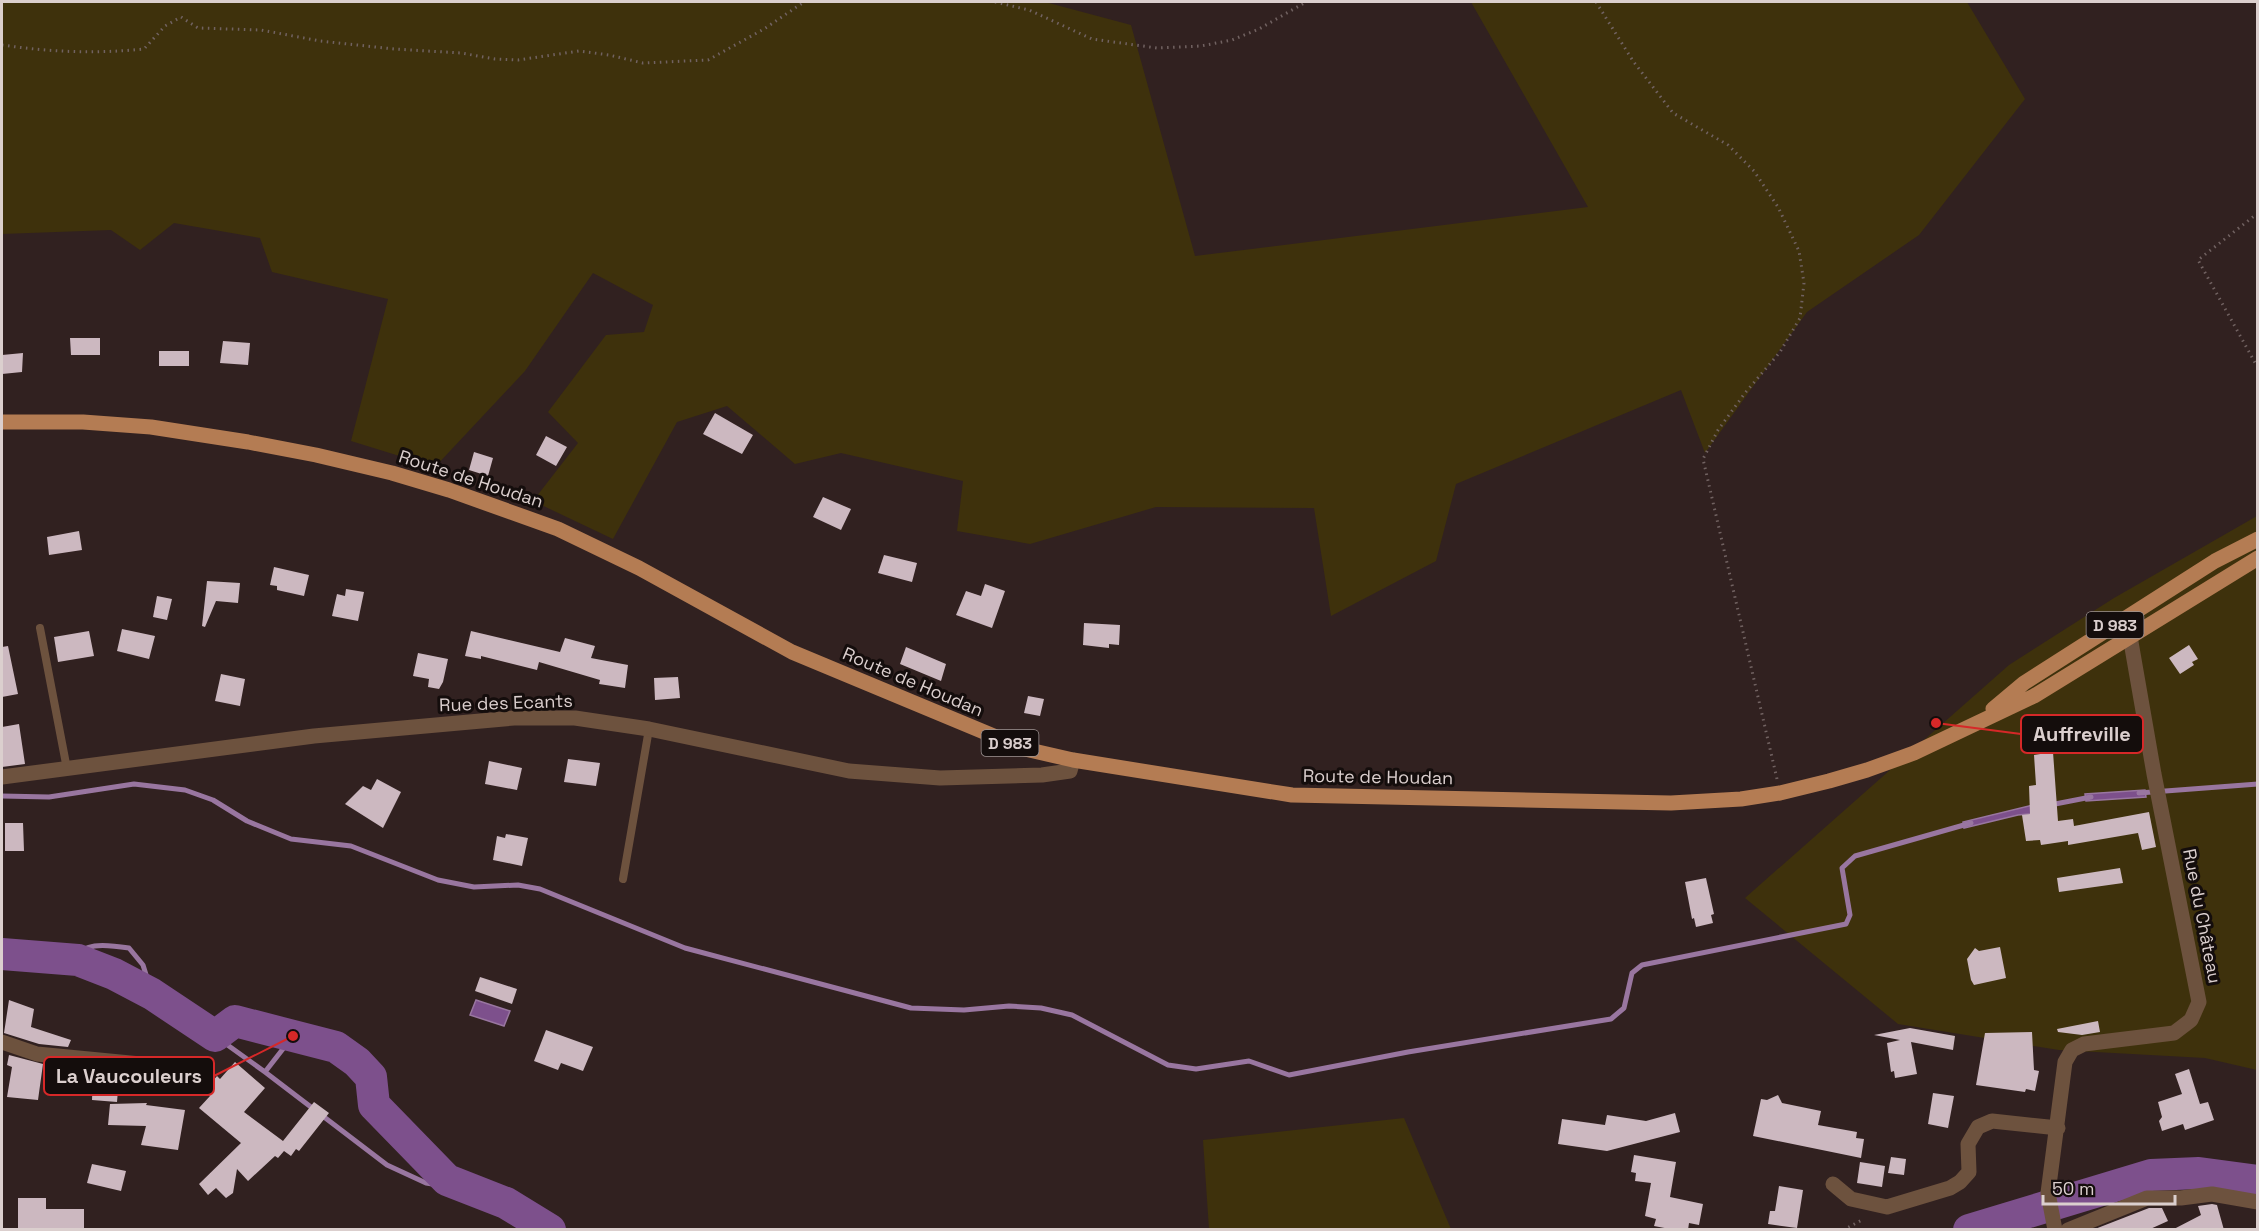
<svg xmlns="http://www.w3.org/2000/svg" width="2259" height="1231" viewBox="0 0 2259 1231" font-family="'Space Grotesk',sans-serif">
<rect width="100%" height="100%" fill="#312120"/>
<path fill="#3e310c" d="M2 2H1045L1131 25 1195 256 1588 207 1471 2H1967L2025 99 1919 235 1807 312 1705 453 1681 390 1456 484 1436 561 1331 616 1314 508 1156 507 1030 544 957 531 963 481 841 453 795 464 727 406 677 422 613 539 533 501 578 443 548 412 606 335 644 332 653 305 593 273 525 371 435 467 351 441 388 299 272 272 260 238 174 223 140 250 111 230 2 234Z
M2257 516V1070L2205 1058 2059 1050 1898 1024 1745 898 2009 665 2114 598Z
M1404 1118 1451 1229H1209L1203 1140Z"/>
<path fill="#7d508c" stroke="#9976a0" stroke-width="1.5" d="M2145 790 2146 797 2086 801 2085 794Z
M2037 804 2038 813 2018 815 1964 828 1963 822Z
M476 1000 510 1011 504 1026 470 1015Z"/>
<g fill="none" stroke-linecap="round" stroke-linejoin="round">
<path stroke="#9976a0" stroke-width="5" d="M2139 793 2258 784
M2 796 49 797 134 784 185 790 213 800 247 821 291 839 351 846 438 880 474 887 518 885 540 889 685 948 911 1008 964 1010 1009 1006 1041 1008 1072 1015 1168 1065 1196 1069 1249 1061 1289 1075 1408 1052 1611 1019 1624 1008 1632 973 1642 965 1846 924 1850 915 1842 868 1855 856 1971 823
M2050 805 2091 797
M63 959C91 944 97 943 129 948L143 965 152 994
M215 1036 265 1072 293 1036
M265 1072 387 1165 426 1183 469 1190"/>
<path stroke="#7d508c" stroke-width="32" d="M2 954 78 960 114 974 152 994 215 1036 235 1021 336 1047 357 1062 371 1077 374 1105 447 1180 506 1203 550 1230
M1969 1230 2151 1175 2199 1173 2258 1181"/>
</g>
<path fill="#ccb8c0" d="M70 338H100V355H71Z
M223 341 250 343 248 365 220 363Z
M159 351H189V366H159Z
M23 353 22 372 2 374V355Z
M715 413 753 435 742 454 703 434Z
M546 436 567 447 556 466 536 455Z
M474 452 493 458 488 476 469 470Z
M823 497 851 509 841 530 813 517Z
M79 531 82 550 49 555 47 537Z
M884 555 917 563 912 582 878 573Z
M274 567 309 575 304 596 277 590V586L270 585Z
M207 581 240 583 238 603 216 601 205 627 202 626Z
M985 584 1005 591 992 628 956 615 966 591 981 596Z
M346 589 364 592 358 621 332 616 337 594 345 596Z
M157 596 172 599 167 620 153 617Z
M1084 623 1120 625 1119 645 1109 644V648L1083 645Z
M122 629 155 636 149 659 117 651Z
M89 631 94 656 58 662 54 637Z
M471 631 560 652 565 638 595 646 591 658 628 665 625 688 599 684 600 680 539 662 537 670 481 656V659L465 656Z
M2189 645 2198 659 2192 662 2194 665 2180 674 2169 658Z
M8 646 18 694 2 697V647Z
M906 647 946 664 941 681 900 664Z
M418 653 448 659 443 682 439 689 428 687 429 679 413 676Z
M221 674 245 679 240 706 215 701Z
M678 677 680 698 655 700 654 678Z
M1028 696 1044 699 1040 716 1024 713Z
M19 724 25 764 2 767V727Z
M2053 752 2058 821 2073 819 2074 826 2149 812 2156 847 2142 850 2138 833 2068 845V841L2041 845 2040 840 2026 841 2022 815 2030 814 2029 786 2036 785 2034 755Z
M568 759 600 763 596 786 564 782Z
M489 761 522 768 517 790 485 784Z
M377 779 401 792 383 828 345 804 363 786 371 790Z
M5 823H23L24 851H5Z
M506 834 528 838 522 866 493 860 497 836 505 838Z
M2120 868 2123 883 2059 892 2057 878Z
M1706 878 1714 914 1711 915 1713 923 1696 927 1694 918 1692 919 1685 882Z
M2000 947 2006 978 1974 985 1971 980 1967 959 1975 948 1979 951Z
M480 977 517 989 512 1004 475 991Z
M9 1000 34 1009 31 1027 71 1040 68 1047 39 1044 4 1033Z
M2098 1021 2100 1032 2082 1035 2058 1032 2057 1029Z
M1910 1028 1955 1036 1953 1050 1911 1042 1917 1074 1895 1078 1894 1071 1891 1072 1887 1043 1900 1040 1874 1035Z
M546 1030 593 1047 583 1071 561 1063 558 1070 534 1061Z
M2032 1032 2034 1070 2039 1071 2035 1091 2026 1089 2025 1092 1976 1085 1985 1033Z
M9 1055 43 1064 38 1100 7 1097 12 1067 7 1065Z
M235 1062 265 1088 244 1112 283 1141 314 1102 329 1113 299 1151 296 1149 291 1156 284 1151 278 1158 275 1156 248 1181 237 1169 233 1193 226 1198 216 1188 208 1195 199 1184 241 1143 199 1108 210 1096 204 1091 217 1076 220 1079Z
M2189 1069 2200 1104 2208 1102 2214 1120 2185 1130 2183 1124 2162 1131 2159 1121 2162 1117 2158 1102 2182 1094 2175 1074Z
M93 1074 119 1078 117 1102 92 1100Z
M1933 1093 1954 1096 1948 1128 1928 1124Z
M1778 1095 1782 1103 1821 1111 1818 1125 1857 1132 1856 1138 1864 1139 1861 1158 1753 1136 1761 1099 1767 1100Z
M147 1103 146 1105 185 1110 178 1150 141 1145 146 1126 108 1125 110 1104Z
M1675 1113 1680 1132 1607 1151 1558 1144 1562 1119 1605 1125 1607 1115 1646 1121Z
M1634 1155 1676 1162 1670 1197 1703 1204 1699 1225 1689 1223 1688 1230H1675L1654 1226 1656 1219 1645 1216 1651 1183 1635 1181 1636 1173 1631 1172Z
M1891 1157 1906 1159 1904 1175 1888 1173Z
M1860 1162 1885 1166 1882 1187 1857 1183Z
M92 1164 126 1171 121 1191 87 1183Z
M1779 1186 1803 1190 1797 1228 1768 1224 1770 1211H1775Z
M18 1198H46V1209H84V1230H18Z
M2212 1204 2217 1205 2224 1230H2172L2201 1215 2198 1206Z
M2149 1208H2162L2168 1221 2148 1230 2095 1229Z"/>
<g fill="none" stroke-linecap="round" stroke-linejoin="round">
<path stroke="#716261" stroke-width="3" stroke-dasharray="1.5 4.5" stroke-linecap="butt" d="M995 2 1029 10 1092 39 1157 48 1201 46 1232 40 1259 29 1306 2
M1596 2 1633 61 1673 113 1728 145 1754 171 1778 207 1799 251 1804 283 1800 318 1780 352 1745 393 1718 430 1703 459 1777 779
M2 45C50 52 95 54 144 49L165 26 181 17 198 28 261 30 320 41 394 49 461 53 495 59 518 60 579 51 609 55 643 63 708 60 764 29 804 2
M2258 213 2198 260 2258 368
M2 1228V1230
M1843 1230 1864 1219"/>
<path stroke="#6d523e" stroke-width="8" d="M40 628 67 769
M623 879 649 729"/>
<path stroke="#6d523e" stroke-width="15" d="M2 777 314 736 514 718H575L649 729 849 771 940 778 1042 775 1070 771 1073 760
M2 1042 37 1054 182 1068
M1833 1184 1851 1199 1887 1207 1950 1188 1960 1182 1969 1172 1968 1144 1978 1127 1992 1121 2058 1128
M2055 1230 2048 1193 2065 1062 2072 1050 2084 1044 2174 1033 2191 1020 2199 1002 2154 774 2131 642 2121 621
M2068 1230 2147 1198H2181L2212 1194 2258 1202"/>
<path stroke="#b47c53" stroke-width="15" d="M2 422H83L151 427 248 442 316 455 392 473 449 490 558 529 639 568 792 652 1025 749 1073 760 1292 795 1671 803 1741 799 1780 793 1829 781 1867 770 1914 753 2034 696 2258 558
M1993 709 2024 683 2215 561 2258 539"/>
</g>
<g text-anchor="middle" stroke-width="6" stroke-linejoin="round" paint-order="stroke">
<g fill="#140d0c" stroke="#9f9594" stroke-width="1.5">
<rect x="2086.5" y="612" width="57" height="26" rx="4.5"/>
<rect x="981.5" y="730" width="57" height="26" rx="4.5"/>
</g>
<g font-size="16" font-weight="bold" fill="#dbcfce">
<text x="2115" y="631">D 983</text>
<text x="1010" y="749">D 983</text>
</g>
<g font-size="18" fill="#dbcfce" stroke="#140d0c">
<text transform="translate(471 479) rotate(18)" y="6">Route de Houdan</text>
<text transform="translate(913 682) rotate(23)" y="6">Route de Houdan</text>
<text transform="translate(506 703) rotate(-2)" y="6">Rue des Ecants</text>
<text transform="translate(1378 777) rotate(1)" y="6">Route de Houdan</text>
<text transform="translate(2202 916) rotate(79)" y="6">Rue du Château</text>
</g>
</g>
<path fill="none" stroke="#d62828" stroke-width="2" d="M1936 723L2021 734M293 1036L214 1076"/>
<g fill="#d62828" stroke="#140d0c" stroke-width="2">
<circle cx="1936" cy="723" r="6"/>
<circle cx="293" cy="1036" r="6"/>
</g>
<g fill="#140d0c" stroke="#d62828" stroke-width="2">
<rect x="2021" y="715" width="122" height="38" rx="6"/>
<rect x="44" y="1057" width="170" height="38" rx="6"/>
</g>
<g font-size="20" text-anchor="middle" font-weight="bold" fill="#dbcfce">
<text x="2082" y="741">Auffreville</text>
<text x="129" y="1083">La Vaucouleurs</text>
</g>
<rect width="2259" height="1231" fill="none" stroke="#dbcfce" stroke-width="6"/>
<path d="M2043 1195v9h132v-9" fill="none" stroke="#dbcfce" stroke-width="3"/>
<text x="2052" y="1195" font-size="18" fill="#dbcfce" stroke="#140d0c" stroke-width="4.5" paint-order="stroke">50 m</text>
</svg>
